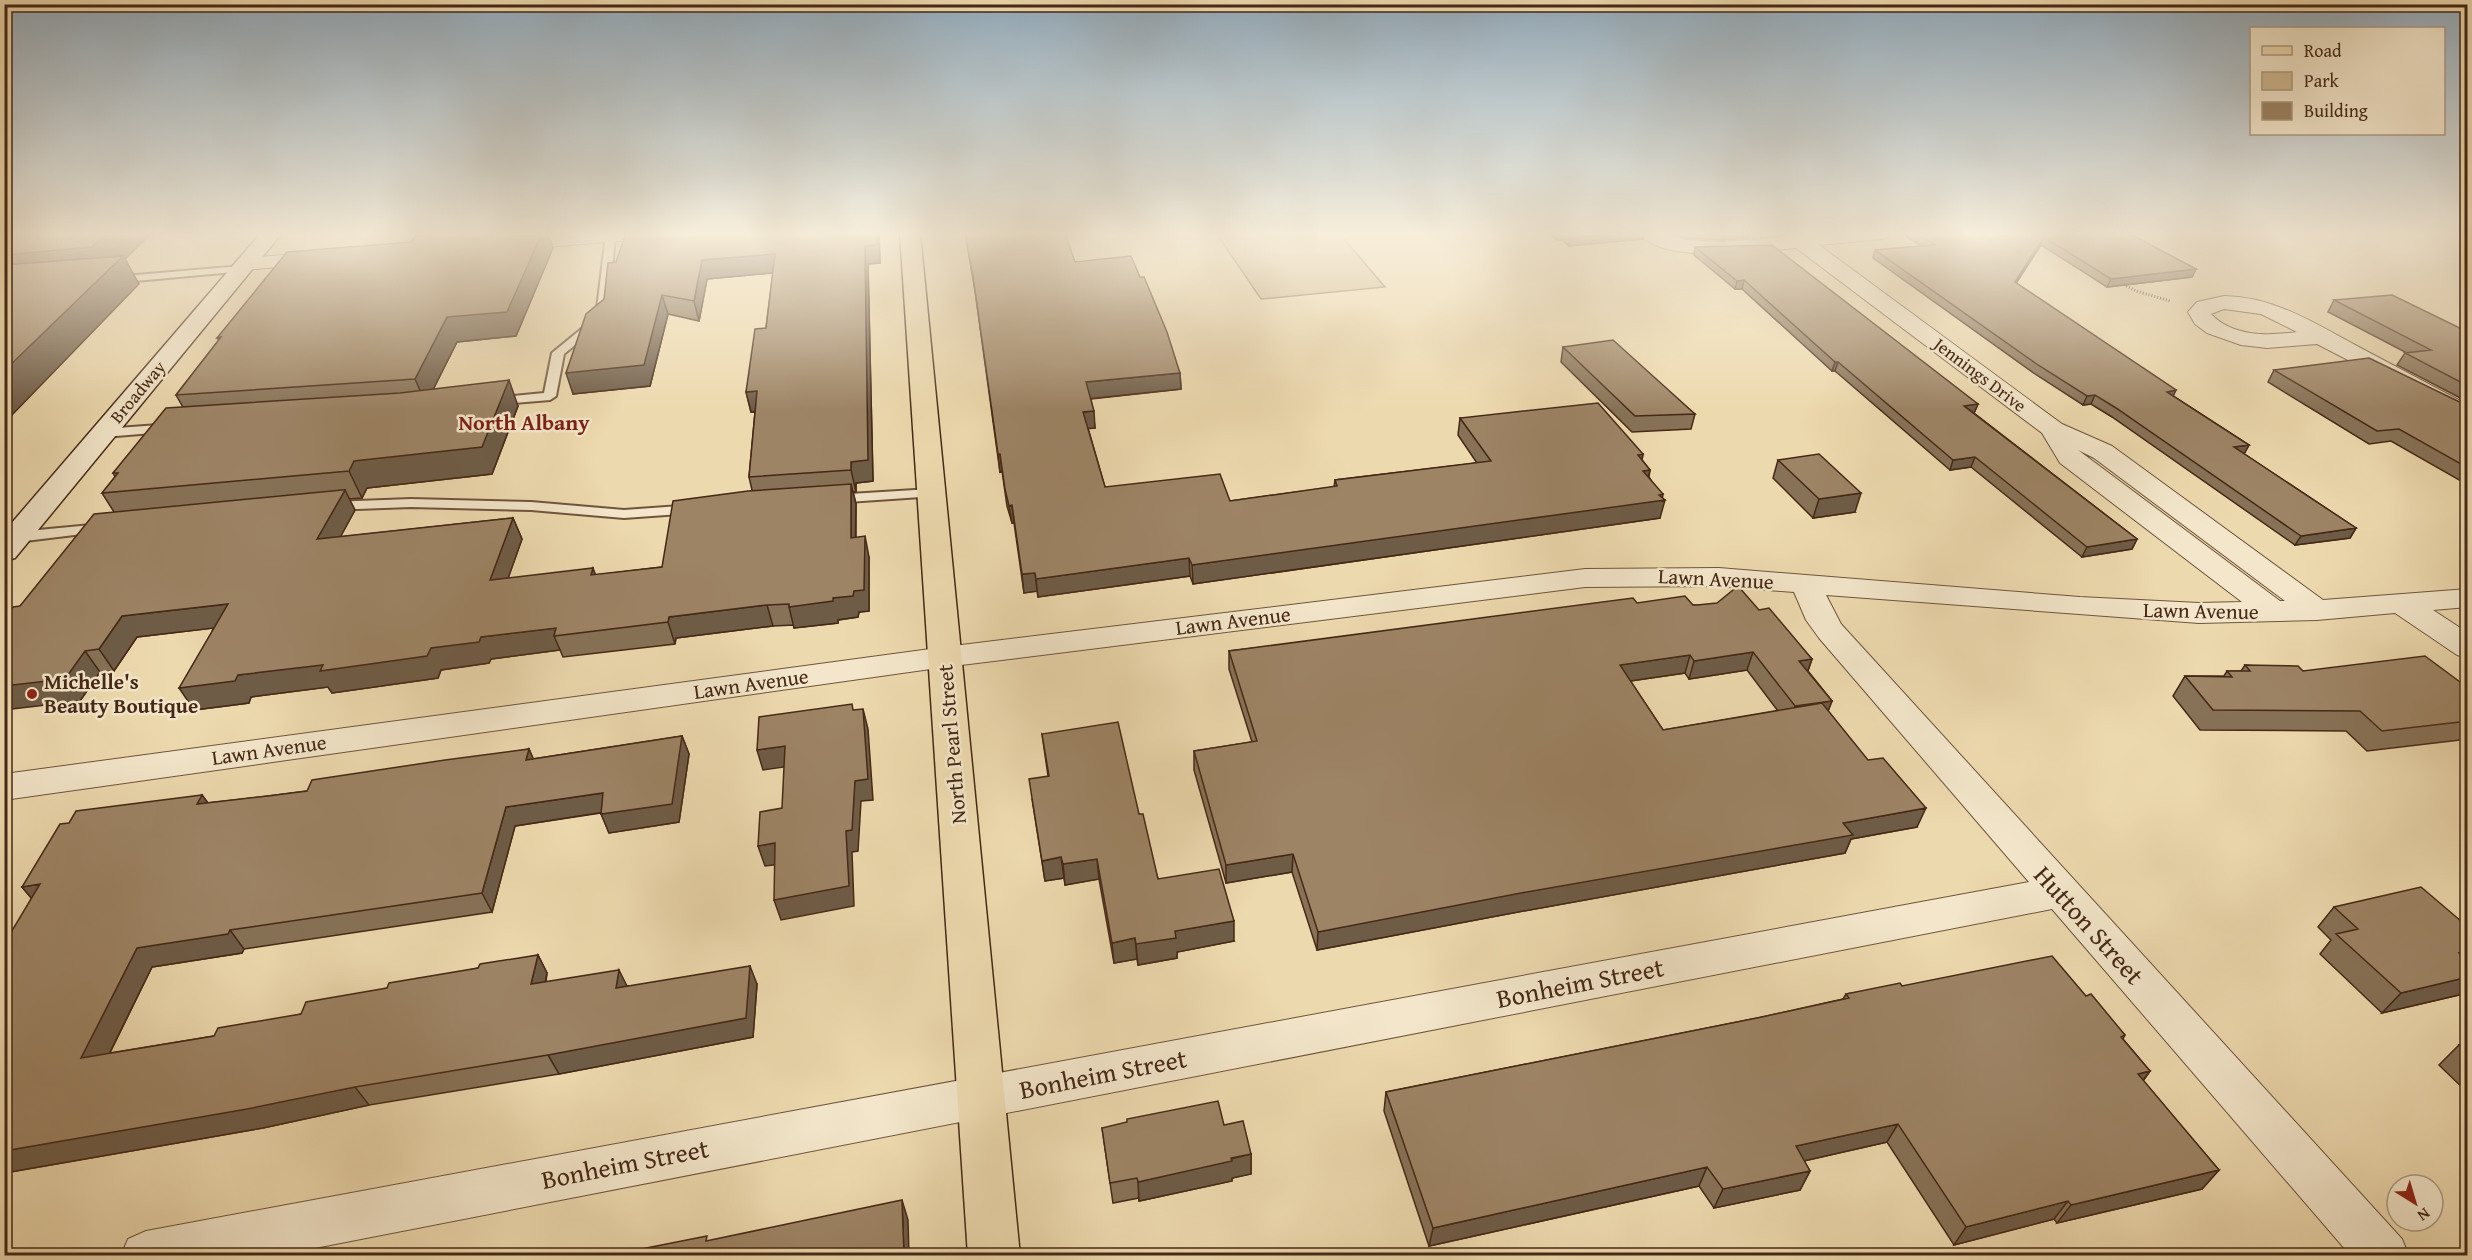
<svg xmlns="http://www.w3.org/2000/svg" width="2472" height="1260" viewBox="0 0 2472 1260" font-family="'Gentium Book Plus',serif">
<rect width="100%" height="100%" fill="#edd9ae"/>
<filter id="stains"><feTurbulence type="fractalNoise" baseFrequency=".00333" numOctaves="4"/><feColorMatrix values="0 0 0 0 .2 0 0 0 0 .09 0 0 0 0 .02 0 0 0 .5 -.17"/></filter>
<radialGradient id="worn" r=".72"><stop offset=".6" stop-color="#630" stop-opacity="0"/><stop offset="1" stop-color="#630" stop-opacity=".3"/></radialGradient>
<path fill="#d1bb94" stroke="#8c7255" stroke-width="1.5" d="M1216 233H1339L1385 287 1261 299Z"/>
<g fill="none" stroke-linecap="round" stroke-linejoin="round">
<defs>
<path id="lane" d="M606 234 615 236 608 318 564 354 556 396 550 400 488 405V399L493 398 544 393 552 353 596 317Z
M241 266 247 269 245 271 113 283 107 280 113 277Z
M172 424 179 428 177 431 104 437 97 433 104 429Z
M931 489 938 493 936 496 833 503 826 499 833 495Z
M411 499 531 502 624 510 694 505 701 509 694 513 624 518 531 510 411 507 330 510 323 506 330 502Z
M102 524 109 528 107 531 17 542 9 537 17 532Z"/>
<path id="street" d="M568 233H653L650 237 643 239 509 250 502 248 499 244 502 240 509 238Z
M1639 233H1666L1686 240 1723 242 1819 233H1893L1890 237 1883 239 1819 245 2062 424 2112 446 2323 600 2468 589V607L2433 610 2468 633V658L2457 655 2395 613 2317 620 2199 623 1826 595 1841 624 2402 1239 2409 1256H2351L2052 909 274 1256H121L128 1239 146 1231 2029 882 1819 638 1806 620 1794 592 1719 586 1585 587 945 667 4 800V774L945 647 1585 569 1719 568 2080 597 2199 603 2242 602 2060 463 2042 433 1796 248C1762 251 1661 265 1639 233ZM2078 450 2094 458 2285 601H2280Z
M322 252 329 254 332 258 329 262 246 270 239 268 236 264 239 260 246 258Z
M2224 296C2275 297 2314 323 2357 346 2394 366 2431 385 2468 405V422L2317 344 2267 348 2241 345 2207 333 2195 324 2188 312 2197 302ZM2224 309 2261 314 2297 332C2268 336 2233 337 2211 314Z"/>
<path id="secondary" d="M261 233H282L15 558 4 561V532Z"/>
<path id="primary" d="M900 233H920L1020 1256H968Z"/>
</defs>
<use href="#lane" stroke="#70543c" stroke-width="4"/>
<use href="#street" stroke="#70543c" stroke-width="2"/>
<use href="#secondary" stroke="#462816" stroke-width="3"/>
<use href="#primary" stroke="#462816" stroke-width="3"/>
<path stroke="#462816" stroke-width="3" stroke-dasharray="1 2" stroke-linecap="butt" d="M2121 283 2136 291 2170 301"/>
<use href="#lane" fill="#f3e6ca" fill-rule="evenodd"/>
<use href="#street" fill="#f3e6ca" fill-rule="evenodd"/>
<use href="#secondary" fill="#f3e6ca" fill-rule="evenodd"/>
<use href="#primary" fill="#edd9ae" fill-rule="evenodd"/>
</g>
<path fill="#877257" stroke="#462816" stroke-width="1.5" fill-rule="evenodd" d="M430 233H548L553 248 516 336 457 342 433 389 518 406 492 474 367 488 362 498 349 499 355 510 340 537 513 518 522 539 508 578 596 575 662 567 752 490 749 477 755 412H751L746 392 766 328 773 273 707 279 699 321 668 314 650 386 573 394 626 233H879L880 263 868 264 873 481 856 483V492H853L856 504V537L869 557V611L859 612 858 617 838 620V623L794 628V625L773 626 676 638 675 644 563 657 560 650 491 659 489 663 441 670 438 678 332 693 328 687 251 697 249 703 194 710 213 628 137 637 114 671 100 672 80 701 20 606 114 512 102 493 115 477 113 473 183 407 176 395 219 340 217 338 411 242 431 234Z
M965 233H1065L1075 262 1180 373 1181 389 1091 399 1095 428H1088L1105 487 1230 501 1334 487 1335 480 1477 463 1458 435 1460 418 1643 454 1642 460 1650 470 1649 477 1662 498 1660 518 1193 584 1190 576 1038 597 1037 591 1024 593 1014 523H1012L1007 506 1002 471 1000 472 975 291Z
M1548 233H1644L1643 239 1569 246 1562 240H1556Z
M1673 233H1751L1750 237 1723 240 1686 238Z
M1901 233H2128L2196 269 2192 277 2107 287 2041 245 2016 283 2173 396 2249 445 2244 454 2356 528 2350 538 2295 545 2112 417 2091 404 2083 405 2035 374 1873 258 1875 250 1921 246Z
M1695 247 1978 404 1974 413 2137 539 2132 549 2082 557 1971 467 1950 470 1835 371H1832L1742 289H1735L1694 255Z
M2334 300 2468 332V402L2397 365 2405 353H2407L2328 312Z
M1563 347 1695 414 1691 429 1632 432 1561 362Z
M2274 370 2468 406V485L2391 441 2369 444 2268 382Z
M1778 460 1855 512 1813 518 1773 478Z
M1637 603 1693 605 1759 610 1812 659 1808 671 1832 701 1828 711 1917 827 1851 839 1845 853 1518 912 1317 950 1292 872 1226 883 1194 770V751L1252 742 1229 669V651ZM1747 670 1778 711 1663 730 1630 681 1685 673 1689 679Z
M2245 665 2468 688V739L2367 751 2346 731 2200 730 2173 696 2185 676H2224L2227 671H2241Z
M1042 734 1139 814 1158 879 1234 941 1177 952V958L1138 965 1137 959 1114 963 1099 879 1065 885 1064 878 1045 881 1032 799 1048 776Z
M682 736 689 754 679 822 609 833 601 813 515 826 492 912 244 949 242 953 152 967 110 1053 214 1036 301 1014 387 988 538 955 547 973 546 982 627 986 757 984 753 1037 559 1074 369 1105 263 1128 4 1173 32 899 22 887 202 795 208 803 268 796 307 791 529 749 533 759Z
M2334 907 2468 927V989L2463 994 2382 1013 2320 954 2331 940 2318 927Z
M1902 986 2086 996 2125 1035 2123 1039 2150 1071 2143 1081 2219 1170 2202 1189 2057 1223 2054 1219 1954 1245 1887 1142 1804 1161 1810 1171 1800 1190 1714 1208 1699 1186 1429 1246 1384 1111 1386 1092 1762 1017 1843 999 1846 994Z
M2468 1043V1093L2439 1065 2459 1045Z
M1224 1125 1251 1154V1174L1232 1178V1181L1139 1201V1198L1113 1203 1102 1128Z"/>
<path fill="#6e5c47" stroke="#462816" stroke-width="1.5" d="M108 233H152L125 259 139 284 9 418 4 419V255Z
M542 233H548L553 248 516 336 457 342 426 404 415 379 447 317Z
M876 233H879L880 263 868 264 873 481 856 483V492L851 470 865 246Z
M1557 233H1563L1562 240H1556Z
M1624 233H1644L1643 239 1569 246 1570 238Z
M1725 233H1751L1750 237 1723 240Z
M2044 237 2041 245 2011 291 2015 282Z
M775 254 780 272 707 279 699 321 694 301 702 260Z
M2196 269 2192 277 2107 287 2111 279Z
M1744 280 1742 289H1735L1737 281Z
M662 295 668 314 650 386 573 394 566 373Z
M1835 362H1838L1835 371H1832Z
M1180 373 1181 389 1087 399 1086 382Z
M509 380 518 406 492 474 367 488 362 498 349 471 354 461Z
M2176 390 2172 399 2167 392Z
M757 391 762 411 751 412 746 392Z
M2095 395 2091 404 2083 405 2087 396Z
M1978 404 1974 413 1964 406Z
M1094 411 1095 428 1084 429 1083 412Z
M2249 445 2244 454 2234 447Z
M998 454H1000L1002 471 1000 472Z
M1643 454 1640 472 1638 455Z
M1975 457 1971 467 1950 470 1953 460Z
M1650 470 1646 487 1643 471Z
M851 484 856 504 855 559 851 538Z
M345 490 355 510 328 560 317 539Z
M1861 493 1855 512 1813 518 1819 499Z
M1663 494 1662 501 1665 500 1660 518 1193 584 1192 565Z
M1012 505 1014 523H1012L1009 506Z
M513 518 522 539 500 601 490 580Z
M2356 528 2350 538 2295 545 2301 536Z
M865 536 869 557V611L859 612 858 617 838 620V623L794 628 789 607 833 598 854 591Z
M2137 539 2132 549 2082 557 2087 547Z
M1189 558 1190 576 1038 597 1036 579Z
M593 568 601 589 591 575Z
M1035 573 1037 591 1024 593 1022 574Z
M228 604 240 625 137 637 114 671 99 649 122 616Z
M767 605 773 626 676 638 675 644 668 622 669 617Z
M556 628 554 636 560 650 491 659 489 663 441 670 438 678 332 693 328 687 251 697 249 703 194 710 179 688 238 675 431 648 481 637Z
M85 651 100 672 80 701 4 710V686Z
M1753 652 1747 670 1689 679 1694 661Z
M1690 655 1685 673 1616 683 1620 665Z
M1812 659 1806 676 1799 661Z
M1832 701 1825 719 1789 724 1795 706Z
M863 709 868 729 873 800 861 801 858 851 852 852 854 906 781 920 774 900 855 781Z
M682 736 689 754 679 822 609 833 601 814Z
M785 746 791 766 763 770 757 750Z
M529 749 537 767 526 760Z
M603 793 611 811 515 826 492 912 482 893 506 807Z
M202 795 215 813 197 804Z
M1926 808 1917 827 1851 839 1845 853 1518 912 1317 950 1318 932 1843 823Z
M775 843 782 864 765 866 758 846Z
M1293 854 1292 872 1226 883V865Z
M1061 857 1064 878 1045 881 1042 861Z
M1097 859 1099 879 1065 885 1063 864Z
M40 884 38 906 22 887Z
M1234 921V941L1177 952V958L1138 965 1136 944 1175 931Z
M230 930 244 949 242 953 152 967 98 1076 81 1058 137 948Z
M1135 938 1137 959 1114 963 1112 943Z
M2468 951V967L2459 953Z
M538 955 547 973 541 1003 531 984Z
M750 966 757 984 753 1037 559 1074 548 1055Z
M619 970 628 988H616Z
M2468 977V989L2463 994 2382 1013 2401 993Z
M2150 1071 2136 1090 2138 1074Z
M355 1087 369 1105 263 1128 4 1173V1151Z
M1898 1124 1887 1142 1786 1165 1796 1146Z
M1251 1154V1174L1232 1178V1181L1139 1201 1138 1182Z
M1707 1167 1699 1186 1429 1246 1433 1228Z
M2219 1170 2202 1189 2057 1223 2071 1205Z
M1810 1171 1800 1190 1714 1208 1723 1189Z
M902 1200 908 1220 909 1256H904Z
M2068 1201 2054 1219 1954 1245 1966 1227Z"/>
<path fill="#9d8465" stroke="#462816" stroke-width="1.5" d="M4 233H108L92 247 4 255Z
M449 233H542L507 312 447 317 415 379 176 395 221 337 217 338 287 252 411 242 415 236Z
M626 233H876L877 245 865 246 868 460 851 462V470L749 477 757 391 746 392 755 329 766 328 775 254 702 260 694 301 662 295 644 365 566 373 586 314 604 299 608 263 616 262Z
M965 233H1065L1075 262 1131 256 1140 277H1144L1167 332 1180 373 1086 382 1094 411 1083 412 1105 487 1220 474 1230 501 1337 486 1335 480 1491 461 1460 418 1598 403 1643 454 1638 455 1650 470 1643 471 1663 494 1659 495 1665 500 1192 565 1189 558 1036 579 1035 573 1022 574 1012 505 1009 506 1005 489 1000 454H998L973 276Z
M1565 233H1624L1570 238Z
M1916 233H2128L2196 269 2111 279 2044 237 2015 282 2176 390 2167 392 2249 445 2234 447 2356 528 2301 536 2116 408 2095 395 2087 396 2038 365 1875 250 1935 245Z
M1772 245 1978 404 1964 406 2137 539 2087 547 1975 457 1953 460 1838 362H1835L1744 280 1737 281 1695 247Z
M123 256 4 371V265Z
M2392 295 2468 332V386L2405 353 2431 350 2334 300Z
M1613 340 1695 414 1635 416 1563 347Z
M2369 358 2468 406V468L2399 429 2377 431 2274 370Z
M509 380 482 447 354 461 349 471 102 493 118 473H113L166 408 400 393Z
M1819 454 1861 493 1819 499 1778 460Z
M851 484V538L865 536 864 590 854 591 853 596 833 598V601L789 607V604L767 605 669 617 668 622 554 636 556 628 481 637 479 642 431 648 427 656 320 671 323 665 238 675 235 681 179 688 228 604 122 616 99 649 85 651 65 679 4 686V618L13 607 20 606 94 514 342 490H345L317 539 513 518 490 580 593 568 591 575 662 567 673 501 748 491Z
M1738 586 1759 610 1769 608 1812 659 1799 661 1832 701 1795 706 1753 652 1694 661 1690 655 1620 665 1663 730 1822 703 1868 760 1883 758 1926 808 1843 823 1853 835 1521 893 1318 932 1293 854 1226 865 1194 751 1257 741 1229 651 1633 598 1637 603 1685 596 1693 605H1697L1717 603Z
M2425 656 2468 688V721L2382 731 2360 711 2213 710 2185 676 2232 677 2227 671H2250L2245 665 2298 666 2303 671Z
M852 704 853 710 863 709 868 779 855 781 852 830 846 831 849 886 774 900 775 843 758 846 760 812 782 808 785 746 757 750 759 717Z
M1118 722 1139 814H1143L1158 879 1219 869 1234 921 1175 931 1176 938 1136 944 1135 938 1112 943 1097 859 1063 864 1061 857 1042 861 1029 779 1049 776 1042 734Z
M682 736 672 804 601 814 603 793 506 807 482 893 230 930 228 934 137 948 81 1058 214 1036 218 1028 301 1014 306 1002 387 988 389 983 478 968 480 964 538 955 531 984 619 970 616 988 750 966 746 1018 548 1055 355 1087 247 1109 4 1151V944L40 884 22 887 60 824 69 823 76 811 202 795 197 804 268 796 307 791 312 780 445 760 529 749 526 760Z
M2421 887 2468 927V951L2459 953 2468 961V977L2401 993 2336 934 2358 929 2334 907Z
M2052 956 2086 996 2091 994 2125 1035 2121 1037 2150 1071 2138 1074 2219 1170 2071 1205 2068 1201 1966 1227 1898 1124 1796 1146 1810 1171 1723 1189 1707 1167 1433 1228 1386 1092 1762 1017 1849 998 1846 994 1900 983 1902 986Z
M2468 1043V1053L2459 1045Z
M1218 1101 1224 1125 1243 1121 1251 1154 1231 1158 1232 1161 1138 1182 1137 1178 1110 1183 1102 1128 1127 1122V1119Z
M902 1200 904 1256H606L707 1236 706 1241Z
M575 1250 574 1256H551Z"/>
<linearGradient id="sky" x2="0" y2="1"><stop stop-color="#93abbc"/><stop offset="0.57" stop-color="#f7eedb"/><stop offset="1" stop-color="#f7eedb" stop-opacity="0"/></linearGradient>
<rect width="2472" height="410" fill="url(#sky)"/>
<circle fill="#8f2418" stroke="#f3e6ca" stroke-width="2" cx="32" cy="694" r="6"/>
<g text-anchor="middle" stroke-width="5" stroke-linejoin="round" paint-order="stroke">
<g font-size="18" fill="#462816" stroke="#f3e6ca">
<text transform="translate(1980 375) rotate(37)" y="6">Jennings Drive</text>
<text transform="translate(138 392) rotate(-50)" y="6">Broadway</text>
</g>
<g font-size="21" fill="#462816" stroke="#f3e6ca">
<text transform="translate(1716 579) rotate(3)" y="7">Lawn Avenue</text>
<text transform="translate(2201 611) rotate(1)" y="7">Lawn Avenue</text>
<text transform="translate(1233 621) rotate(-7)" y="7">Lawn Avenue</text>
<text transform="translate(751 684) rotate(-8)" y="7">Lawn Avenue</text>
<text transform="translate(952 744) rotate(-95)" y="7">North Pearl Street</text>
<text transform="translate(269 750) rotate(-8)" y="7">Lawn Avenue</text>
</g>
<g font-size="21" font-weight="bold" fill="#462816" stroke="#f3e6ca" text-anchor="start">
<text x="44" y="689">Michelle's<tspan x="44" dy="24">Beauty Boutique</tspan></text>
</g>
<g font-size="22" font-weight="bold" fill="#7a1f14" stroke="#f3e6ca">
<text x="524" y="430">North Albany</text>
</g>
<g font-size="26" fill="#462816" stroke="#f3e6ca">
<text transform="translate(2089 925) rotate(48)" y="9">Hutton Street</text>
<text transform="translate(1580 983) rotate(-11)" y="9">Bonheim Street</text>
<text transform="translate(1103 1074) rotate(-11)" y="9">Bonheim Street</text>
<text transform="translate(625 1164) rotate(-11)" y="9">Bonheim Street</text>
</g>
</g>
<rect width="2472" height="1260" fill="none" stroke="#edd9ae" stroke-width="24"/>
<rect x="6" y="6" width="2460" height="1248" fill="none" stroke="#462816" stroke-width="3"/>
<rect x="12" y="12" width="2448" height="1236" fill="none" stroke="#462816" stroke-width="1.5"/>
<rect x="2250" y="27" width="195" height="108" fill="#f3e6ca" stroke="#ae9a82" stroke-width="1.5"/>
<rect x="2262" y="46" width="30" height="9" fill="#edd9ae" stroke="#ae9a82" stroke-width="1.5"/>
<text x="2304" y="57" font-size="18" fill="#462816">Road</text>
<rect x="2262" y="72" width="30" height="18" fill="#d1bb94" stroke="#ae9a82" stroke-width="1.5"/>
<text x="2304" y="87" font-size="18" fill="#462816">Park</text>
<rect x="2262" y="102" width="30" height="18" fill="#9d8465" stroke="#ae9a82" stroke-width="1.5"/>
<text x="2304" y="117" font-size="18" fill="#462816">Building</text>
<g transform="translate(2415 1203) rotate(143)"><circle r="28" fill="#f3e6ca" stroke="#ae9a82" stroke-width="1.5"/>
<path d="M0-4.5L10 22L0 15L-10 22Z" fill="#8f2418"/>
<text y="-9" font-size="16" font-weight="bold" text-anchor="middle" fill="#462816">N</text>
</g>
<rect width="100%" height="100%" filter="url(#stains)"/>
<rect width="100%" height="100%" fill="url(#worn)"/>
</svg>
